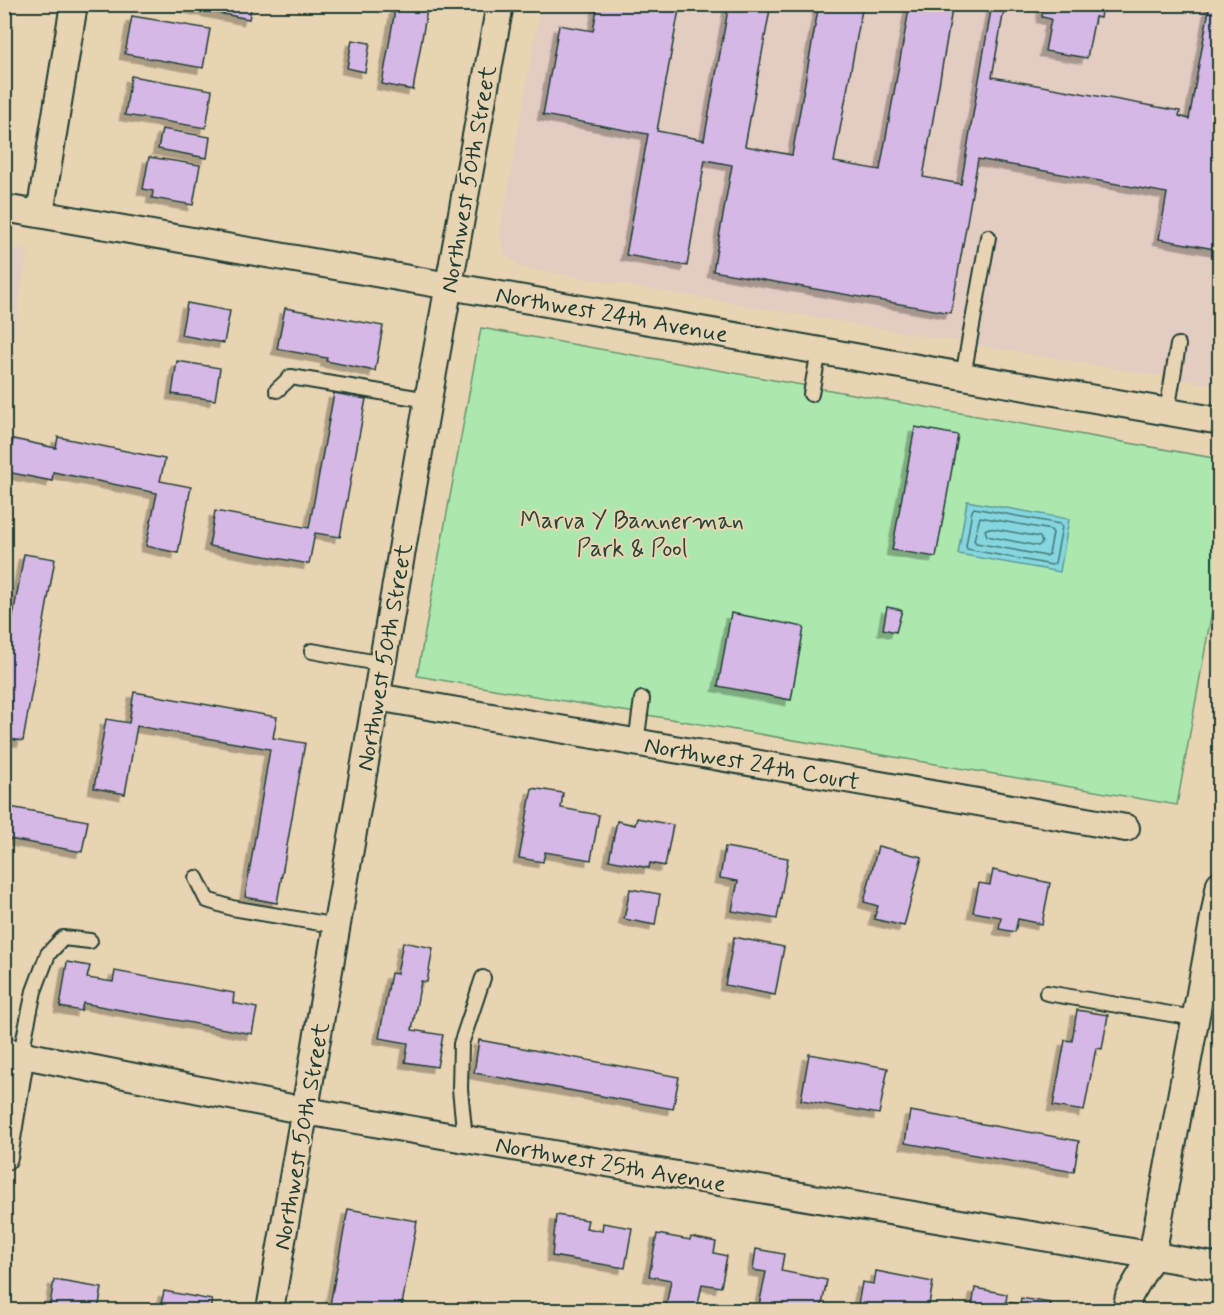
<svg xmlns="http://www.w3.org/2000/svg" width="1224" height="1315" viewBox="0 0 1224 1315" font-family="Mynerve,sans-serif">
<defs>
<filter id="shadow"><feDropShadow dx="-5.5" dy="5.5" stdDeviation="0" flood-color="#0004"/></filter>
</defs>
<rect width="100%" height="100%" fill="#e8d4b2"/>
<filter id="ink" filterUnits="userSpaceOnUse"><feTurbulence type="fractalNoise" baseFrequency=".0167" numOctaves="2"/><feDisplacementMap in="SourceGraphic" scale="12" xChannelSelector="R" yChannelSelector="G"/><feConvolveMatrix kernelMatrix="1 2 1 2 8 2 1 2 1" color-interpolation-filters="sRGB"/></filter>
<g filter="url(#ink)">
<path fill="#e3ccc2" d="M541 5H1219V386L521 267 505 254 500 234Z
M5 247 28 251 5 382 4 247Z"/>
<path fill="#ace8ae" stroke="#669271" stroke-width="1.5" d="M481 328 1219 459V572L1177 805 417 676Z"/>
<path fill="#85d6df" stroke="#5c999b" stroke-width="1.5" d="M967 501 1069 519 1060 572 958 554Z"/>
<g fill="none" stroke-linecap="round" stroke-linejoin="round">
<path stroke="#487a78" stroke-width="1.5" d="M974 508 1060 524 1062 527 1055 563 1052 565 967 549 966 546 972 511Z
M980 517 1051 530 1053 533 1049 554 1046 556 976 543 974 540Z
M989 528 1040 537 1042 543 1038 546 987 536 985 530Z"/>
</g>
<path fill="#d6b8e6" stroke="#1f3d34" stroke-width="1.5" filter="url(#shadow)" d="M172 4H252L249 19Z
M396 4H428L413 90 382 84Z
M598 4H680L657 131 704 140 729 4H771L745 146 792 155 819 4H863L834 162 880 170 910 4H953L923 177 961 184 992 4H1005L992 77 1180 111 1179 116 1189 119 1210 4H1220V250L1159 239 1167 193 978 159 951 313 713 271 732 165 705 160 687 266 626 255 648 134 543 115 559 25 593 31Z
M1035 4H1102L1100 18 1095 17 1087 58 1045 51 1051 19 1042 17 1043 6Z
M132 16 210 29 203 68 125 54Z
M352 40 370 43 365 72 347 68Z
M131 76 212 90 206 128 125 115Z
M162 129 210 137 207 158 158 149Z
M149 157 200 165 193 205 152 198 153 191 143 189Z
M187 303 230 311 224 343 181 335Z
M285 308 383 326 375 371 326 361 327 358 277 349Z
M177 361 220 368 215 400 172 394Z
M334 393 366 399 340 537 315 533 309 564 209 546 215 511 309 528Z
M915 427 958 435 936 557 892 550Z
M58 437 165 459 160 481 191 487 178 553 146 546 157 493 53 472 52 481 7 472 13 439 56 448Z
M24 554 55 559 23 741 4 738V667Z
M887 607 902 610 896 632 883 629Z
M731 613 804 627 791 700 718 686Z
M134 692 277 717 273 738 305 743 277 903 245 897 270 749 137 726 125 794 94 788 106 719 129 723Z
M532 788 563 793 561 808 599 815 591 860 545 852 543 862 519 858Z
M4 806 88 821 82 852 4 838Z
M637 818 673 825 665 866 650 863 649 868 609 860 617 821 635 825Z
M878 846 922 857 904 926 874 919 878 906 864 902Z
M725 847 788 858 777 919 732 911 738 881 720 878Z
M993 870 1050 883 1042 924 1018 919 1015 932 999 929 1001 917 973 912 979 883 990 885Z
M630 889 660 894 655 925 624 919Z
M734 937 784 947 775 995 725 985Z
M403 942 433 948 427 982 421 981 412 1030 443 1035 437 1067 405 1062 408 1043 379 1038 391 973 397 974Z
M67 962 90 966 87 978 113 982 115 971 234 993 233 1003 257 1008 252 1034 83 1003 81 1011 60 1007Z
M1077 1010 1108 1015 1102 1049 1096 1048 1084 1111 1053 1106 1065 1040 1072 1041Z
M479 1040 679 1077 673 1109 474 1073Z
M809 1054 888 1068 879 1114 801 1100Z
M910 1111 1079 1141 1074 1172 905 1143Z
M348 1209 417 1221 401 1310H329Z
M556 1215 588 1220 586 1228 602 1231 603 1223 632 1228 625 1268 552 1256Z
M657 1234 690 1240 691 1237 716 1242 714 1253 727 1256 721 1287 702 1284 697 1310 666 1306 671 1280 649 1276Z
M756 1249 784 1254 781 1271 827 1280 821 1310H758L766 1272 753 1270Z
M876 1271 933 1282 928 1310H857L862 1282 874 1284Z
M54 1280 102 1288 98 1310H49Z
M975 1288 1007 1294 1006 1302 1020 1304 1021 1298 1051 1303 1049 1310H974V1308L972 1307Z
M164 1291 212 1300 210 1310H153V1308L160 1309Z"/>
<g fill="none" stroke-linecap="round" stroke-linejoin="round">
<defs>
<path id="service" d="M963 376 988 237
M277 390 291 377 428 400
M811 394 819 351
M1167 412 1178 345
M312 651 383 664
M636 743 642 699
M196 878 207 900 232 908 338 926
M1047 993 1194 1018
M21 1053 34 991 48 954 63 938 90 941
M465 1139 460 1089 461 1044 483 978"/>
<path id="minor" d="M4 208 1220 421
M40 214 74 4
M377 697 1126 828
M4 1051 306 1111 465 1139 1220 1267
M4 1157 21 1053
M270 1310 428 400 500 4
M1126 1310 1129 1296 1152 1256 1220 884"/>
</defs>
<use href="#service" stroke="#1f3d34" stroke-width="18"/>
<use href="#minor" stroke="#1f3d34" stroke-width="30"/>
<use href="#service" stroke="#e8d4b2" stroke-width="14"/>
<use href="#minor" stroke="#e8d4b2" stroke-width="26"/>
</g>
</g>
<g text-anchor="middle" stroke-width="4.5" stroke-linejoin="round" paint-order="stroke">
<g font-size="24" fill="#1f3d34" stroke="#e8d4b2">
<text transform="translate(468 179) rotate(-80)" y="8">Northwest 50th Street</text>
<text transform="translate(612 314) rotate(10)" y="8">Northwest 24th Avenue</text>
<text transform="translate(384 657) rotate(-80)" y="8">Northwest 50th Street</text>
<text transform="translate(752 763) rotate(10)" y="8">Northwest 24th Court</text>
<text transform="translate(301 1136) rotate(-80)" y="8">Northwest 50th Street</text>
<text transform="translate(611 1164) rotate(10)" y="8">Northwest 25th Avenue</text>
</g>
<g font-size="24" fill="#26463a" stroke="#e8d4b2">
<text x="632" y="528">Marva Y Bannerman<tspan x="632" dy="28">Park &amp; Pool</tspan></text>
</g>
</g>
<rect width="1224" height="1315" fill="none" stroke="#e8d4b2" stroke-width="24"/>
<rect x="12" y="12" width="1200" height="1291" fill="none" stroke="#1f3d34" stroke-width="2" filter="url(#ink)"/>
</svg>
